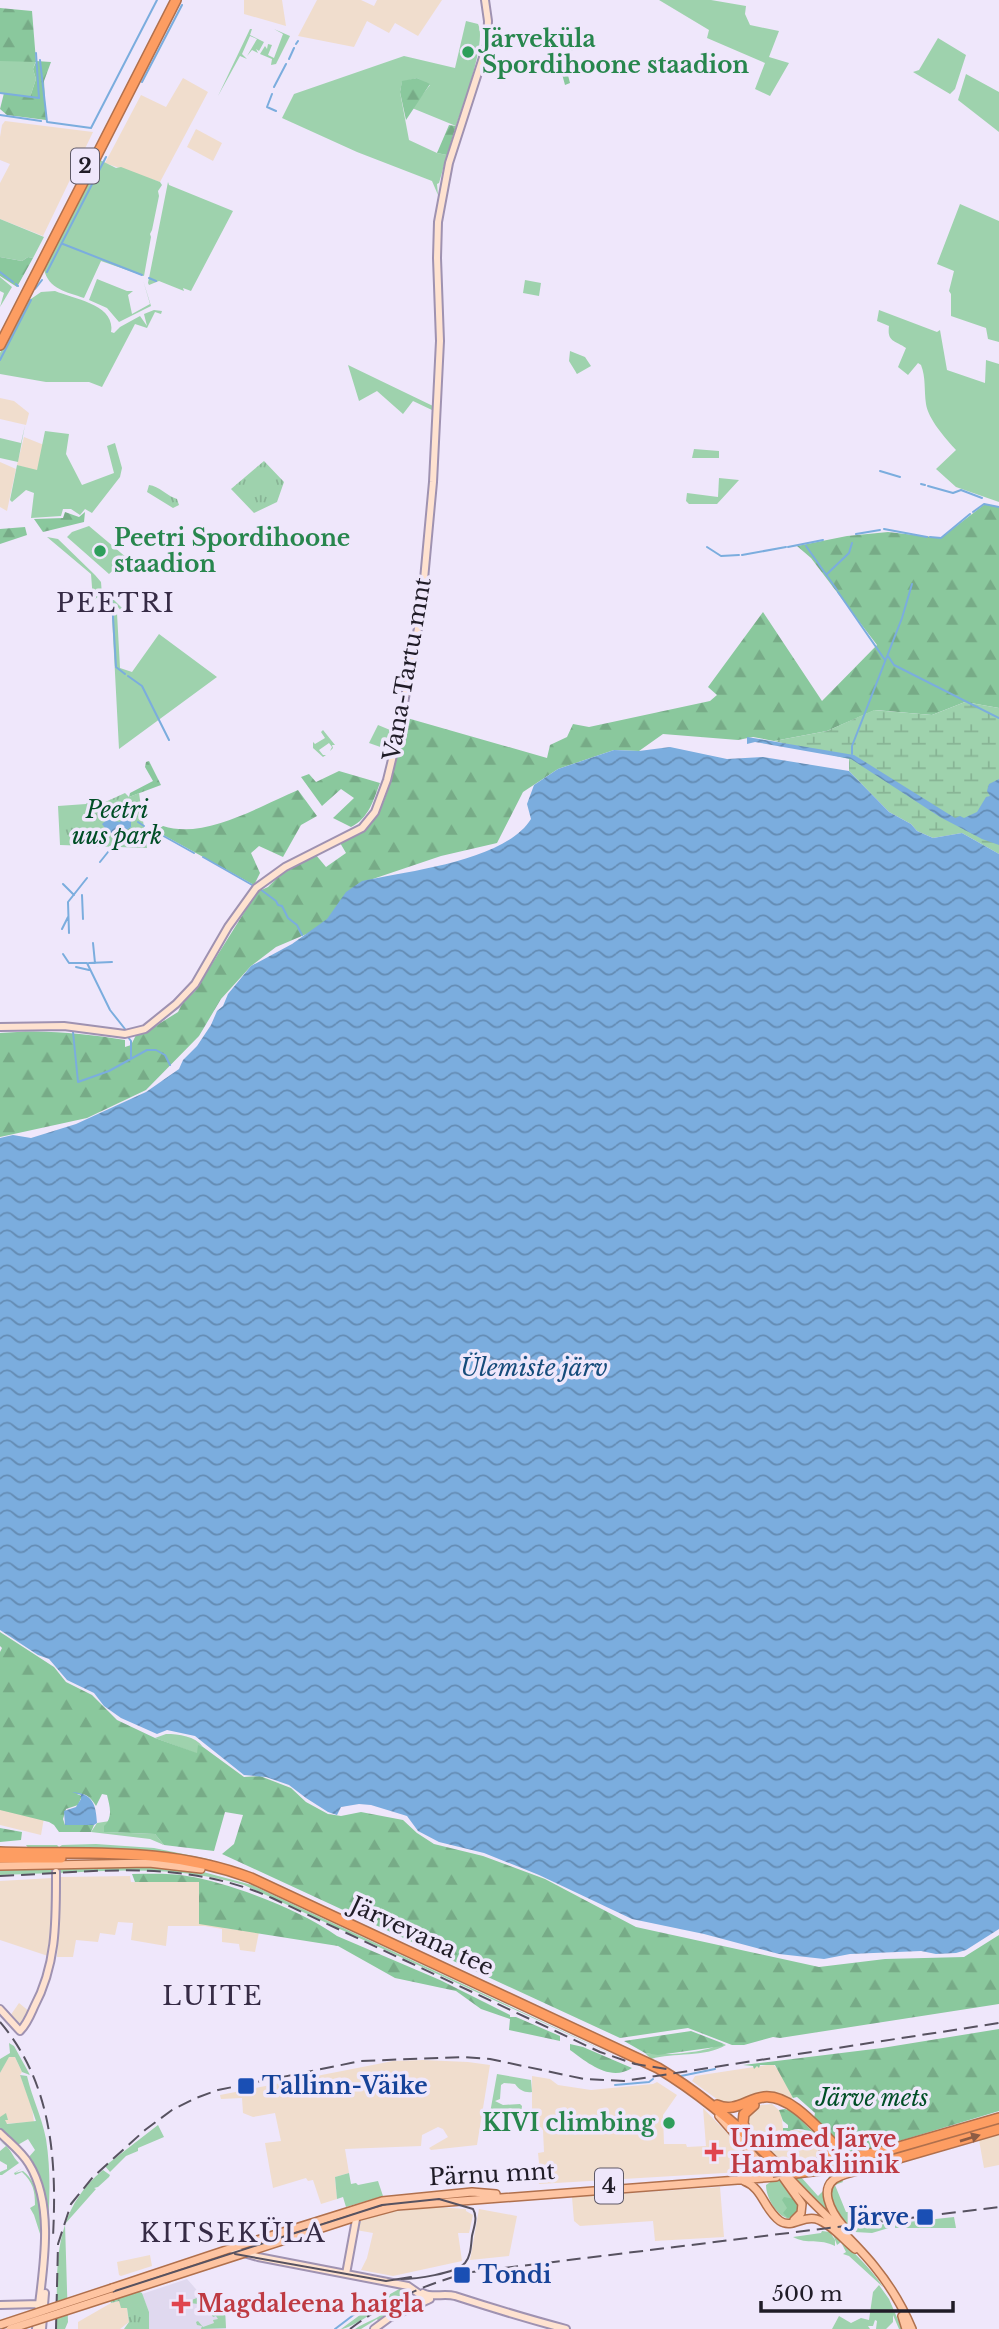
<svg xmlns="http://www.w3.org/2000/svg" width="999" height="2329" viewBox="0 0 999 2329" font-family="'Libre Baskerville',serif">
<defs>
<pattern id="forest-firs" width="22" height="20" patternUnits="userSpaceOnUse" patternTransform="scale(1.75)"><rect width="22" height="20" fill="#8ac89d"/><path d="M5 1l3.5 6h-7zM16 11l3.5 6h-7z" fill="#77ab87"/></pattern>
<pattern id="wetland-marsh" width="20" height="14" patternUnits="userSpaceOnUse" patternTransform="scale(1.75)"><rect width="20" height="14" fill="#9ed2ad"/><path d="M1 5h8M5 5V1M11 12h8M15 12V8" fill="none" stroke="#88b495"/></pattern>
<pattern id="park-tufts" width="24" height="20" patternUnits="userSpaceOnUse" patternTransform="scale(1.75)"><rect width="24" height="20" fill="#9ed2ad"/><path d="M3 7l-1-3M5 7V3M7 7l1-3M15 17l-1-3M17 17v-4M19 17l1-3" fill="none" stroke="#88b495"/></pattern>
<pattern id="garden-dots" width="8" height="8" patternUnits="userSpaceOnUse" patternTransform="scale(1.75)"><rect width="8" height="8" fill="#9ed2ad"/><path d="M2 2h.1M6 6h.1" fill="none" stroke="#88b495" stroke-width="1.8" stroke-linecap="round"/></pattern>
<pattern id="water-waves" width="16" height="10" patternUnits="userSpaceOnUse" patternTransform="scale(1.75)"><rect width="16" height="10" fill="#7badde"/><path d="M0 5q4-4 8 0t8 0" fill="none" stroke="#648cb4"/></pattern>
</defs>
<rect width="100%" height="100%" fill="#efe7fb"/>
<path fill="#f0ddcd" d="M244 0H282L286 26 244 14Z
M317 0H361L374 6 377 0H442L418 36 395 23 389 33 367 21 354 47 298 36Z
M183 78 208 92 160 182 105 163 141 95 166 107Z
M5 121 93 132 43 236 0 219V183L10 164 0 160V137L2 125Z
M196 129 222 143 213 161 187 147Z
M0 398 14 401 29 413 26 425 0 419Z
M24 437 44 445 37 471 17 465Z
M0 462 16 469 7 511 0 507Z
M0 1808 44 1818 41 1835 0 1825Z
M130 1876 131 1882H199L223 1928 259 1932 255 1952 240 1950 239 1944 222 1942V1929L205 1926H168L166 1946 131 1940 133 1923 118 1922 115 1935 100 1933 98 1942 76 1940 73 1957H57L61 1877Z
M52 1878 51 1957 0 1940V1881Z
M19 2003 30 2012 22 2025 10 2016Z
M9 2056 15 2057 22 2072 20 2075 32 2108 34 2122 0 2124V2073Z
M423 2060 468 2062 490 2065 477 2145 431 2150 429 2148 448 2137 443 2129 438 2127 422 2135 421 2146 345 2149 349 2173 335 2177 337 2199 321 2204 313 2180 308 2181 306 2178 273 2188 265 2143 281 2141 275 2113 253 2117 243 2113 242 2098 221 2099 220 2095 393 2061Z
M773 2064 779 2071 793 2098 727 2104 721 2102 692 2081 695 2076Z
M532 2076 550 2079 558 2085 591 2090 653 2084 657 2082 677 2095 663 2115 664 2144H686L687 2147 706 2146 703 2108 729 2135 733 2136 759 2165 758 2171 539 2184 536 2169 539 2163 538 2153 544 2152 543 2130 532 2121Z
M772 2104 781 2112 783 2129 803 2131 819 2138 822 2157 784 2163 748 2127 746 2117 748 2112 761 2105Z
M999 2135V2165L984 2168 979 2140Z
M720 2187 724 2237 655 2241 653 2221 580 2226 574 2221 572 2197Z
M437 2207 466 2209V2211L473 2215 469 2233H458L462 2261 393 2276 361 2270 367 2258 373 2233 356 2230 358 2219 378 2213Z
M479 2209 517 2216 509 2256 470 2260Z
M150 2255 152 2266 121 2276 119 2275 117 2262Z
M119 2301 127 2308 129 2322 120 2329H78V2322L111 2303Z"/>
<path fill="#e0d9ef" d="M187 2279 202 2296 225 2310 226 2329H149V2312L142 2294Z"/>
<path fill="#9ed2ad" d="M659 0H711L746 6 745 14 750 25 779 31 769 57 789 63 770 96 755 89 765 63 707 38 709 30Z
M466 21 478 24C487 41 463 105 456 126L412 108 430 85 417 78 402 82 400 92 409 140 437 153 447 155 439 183 437 184 438 195 432 181 357 152 282 118 294 94 404 56 455 68Z
M250 29H252L250 35 264 42 259 51 256 49 258 53 252 50 247 56 257 39 250 36 242 54 247 59 240 56 218 96Z
M274 29 290 36 276 64 271 65 272 59 260 54 265 46 267 49 268 44 272 45 268 55 274 58 283 34Z
M938 38 966 55 955 89 950 94 913 72 919 70Z
M0 61H36L33 69 36 79 30 97 0 93Z
M966 74 999 92V132L958 100Z
M98 159 116 168 121 167 160 182 162 185 158 191 159 196 152 230 150 234 151 237 144 276 101 261 84 298C67 292 48 289 44 269Z
M168 182 169 185 233 211 191 291 183 288 184 291 159 281 149 285 148 283Z
M960 204 999 221V342L988 339 986 328 951 316V294L949 291 954 271 937 264Z
M0 219 44 237 33 258 28 257 22 261 0 257Z
M0 277 12 287 0 307 4 293 0 291Z
M97 279 127 291H133L128 295 132 314 150 304 143 280 151 306 119 322 107 308 89 300Z
M55 291C75 299 116 305 111 332L114 333 120 327 140 316 147 326 144 314 154 310 162 311 161 314 155 312 147 328 135 324 102 387 89 382H46L0 374V353L25 303 41 292Z
M879 310 937 332 940 330 947 370 985 383 986 360 999 364V502L956 487 936 469 956 450C946 439 928 419 926 404 924 390 926 378 921 365L918 363 908 375 898 367 906 348C894 340 887 342 889 326L877 321Z
M348 365 433 406 432 410 413 401 403 414 377 391 359 401Z
M25 425 18 462 0 458V438L21 443Z
M45 431 69 434 66 454 82 485 114 473 107 446 115 443 122 468 120 477 92 513 85 509 80 515 71 509H63L61 516 31 518 34 493 26 490 12 502 10 500 17 465 37 470Z
M694 449 719 451V458H692Z
M719 478 739 480 717 504H689L686 501 687 493 718 497Z
M89 526 127 558 109 574 67 537 72 532Z
M47 537 58 539 95 575 101 582 102 595 93 600 91 574Z
M111 597 123 609 121 611 118 607H114L117 613 120 668 132 672 159 634 217 677 119 749Z
M378 725 395 732 389 750 369 743Z
M323 730 335 745H332L333 748 330 751 332 747 329 743 319 750 323 755H326L323 757 313 748V742L315 744 325 738 321 732Z
M166 1734C179 1734 195 1736 203 1747L198 1746V1754L155 1738Z
M110 1821 105 1832 155 1834 164 1845 150 1839 91 1832 97 1823Z
M96 1844 154 1848 213 1860 212 1864 87 1848 29 1849 26 1845H57L59 1847 62 1845Z
M123 1864 192 1869 252 1885 622 2059 244 1885C179 1866 123 1870 57 1873L61 1867 62 1869 105 1868 106 1865Z
M0 1868H52L54 1873 0 1875Z
M9 2043 14 2046 30 2075 22 2072 15 2057H9L0 2073V2059L10 2053Z
M722 2043 726 2045C704 2058 674 2052 651 2059L645 2053C665 2056 707 2053 722 2043Z
M497 2074 531 2080 532 2092C525 2093 519 2090 515 2084L504 2083 501 2085 500 2099 495 2101 503 2105 520 2104 522 2106 521 2114 514 2117 490 2113Z
M20 2075 27 2076C32 2098 42 2117 46 2139 52 2178 49 2213 46 2251V2213L28 2158 35 2150 28 2139 16 2146 0 2132V2117L6 2113 8 2120H5L7 2124 36 2121Z
M158 2125 164 2137 138 2148V2151L126 2156 110 2172 105 2166Z
M0 2141C11 2147 12 2157 19 2163L2 2175H0V2172L7 2169V2165L0 2161V2151L6 2146Z
M23 2168 15 2173 23 2171C41 2184 40 2215 41 2237L34 2215 30 2208 35 2205C35 2191 33 2182 22 2172L15 2175 14 2173Z
M103 2170 110 2175 109 2177 98 2187 94 2188 96 2189 65 2224 68 2322 65 2329H57C57 2268 51 2213 103 2170Z
M849 2172 837 2176 826 2193 840 2224 792 2177H801L818 2196 823 2191 830 2174Z
M349 2173 351 2184 356 2183 358 2185 378 2181 383 2196 346 2207 343 2197 337 2199 335 2177Z
M841 2177 843 2182 835 2185 846 2212H856V2214L848 2216 850 2221 874 2218 877 2214 878 2217 893 2219 847 2224 845 2222 843 2224 829 2198 831 2185Z
M781 2179 801 2207 793 2219C779 2220 766 2199 766 2185L772 2181Z
M954 2217 956 2228H895V2224L899 2223Z
M893 2223 892 2227 872 2233 855 2232 851 2228Z
M822 2231 830 2232 835 2240V2246C820 2238 807 2245 793 2237L821 2233Z
M833 2234C851 2249 870 2267 883 2287L849 2256 843 2254 846 2252 841 2242 837 2245Z
M879 2285 889 2299 902 2329H899L893 2315V2322L886 2329H876L877 2321 875 2320 873 2326H868L870 2329H832L839 2316 851 2323 861 2318 869 2320 873 2292Z
M401 2288 407 2290 405 2293C392 2300 352 2329 341 2329L383 2298Z
M202 2296 225 2310 226 2328 201 2329 202 2326 197 2325 196 2322 198 2321 203 2327 214 2323 213 2320 218 2319 216 2316 213 2317 206 2305 199 2307 198 2304 190 2303 189 2301Z
M409 2296 412 2299 402 2304V2308L396 2311 392 2309 393 2313 379 2322 377 2319 361 2329H355C361 2325 366 2323 370 2321 387 2314 392 2303 409 2296Z"/>
<path fill="url(#forest-firs)" d="M0 8 32 11 36 61 51 62 44 81 46 120 7 115 0 109 4 93 30 97 36 79 33 69 36 62 0 61Z
M576 48 563 56 570 83 565 85 557 56Z
M417 78 430 84 406 120 400 92 402 81Z
M449 125 456 126 447 155 437 153Z
M0 257 22 261 28 257 33 258 17 287 0 276Z
M985 504 999 507V708L965 702 932 715 875 710 827 731 774 741 753 737 738 740 663 734 639 751 614 750 558 769 523 792 497 843 441 856 358 884 323 927 276 947 251 966 221 999 199 1036 146 1090 87 1118 0 1137V1033C42 1029 83 1033 125 1040V1047L131 1045 136 1035 146 1032 178 1012 182 1004 195 991 257 892 268 887 280 875 316 855 326 867 346 853 339 841C348 838 357 836 364 830 385 815 391 778 397 755 400 742 401 730 407 718L547 758 550 745 567 737 573 724 589 727 710 701 717 695 708 687 763 612 822 701 877 645 811 558 797 546 847 536 888 532 941 538Z
M65 512 79 517 85 512 84 522 43 532 34 519 63 518Z
M25 527 27 535 0 544V529Z
M149 761 161 785 129 797 130 793 153 781 145 767 146 762Z
M339 771 380 783C373 801 369 818 351 827L333 818 354 798 341 789 322 806 301 777 309 774 316 782Z
M298 790 317 816 301 825 283 857 259 846 251 853 260 873 254 885 156 831 163 826C204 840 260 806 298 790Z
M0 1632 54 1667 66 1682 92 1695 117 1720 155 1738 197 1753 198 1745 203 1747 244 1777 260 1776 291 1788 306 1802 328 1814 341 1816 361 1812 403 1820 417 1833 434 1844 483 1856 545 1879 636 1927 819 1967 885 1959 964 1957 999 1935V2004L780 2038 773 2037 744 2045H732L688 2028 620 2038 222 1854 234 1844 243 1815 225 1812 214 1851 164 1845 155 1834 104 1832V1826C113 1817 110 1807 107 1795L102 1794 96 1806C92 1799 86 1792 77 1794L82 1796 78 1805 66 1809 63 1819 65 1825H94L91 1832H59L54 1825 49 1822 0 1810V1652L2 1648 0 1646Z
M0 1828 22 1832 21 1840 0 1842Z
M132 1874C150 1874 169 1873 187 1876 231 1883 301 1910 337 1936L440 1980 510 2015V2017H516L560 2036V2041L509 2030 510 2019 481 2009 456 1991 395 1978 338 1946 199 1924V1882H135Z
M999 2029V2111L866 2151 846 2152 814 2118 815 2113 797 2097 793 2098 775 2065H760L759 2068 757 2066 754 2069 753 2066 743 2065 882 2048Z
M691 2031 722 2043 723 2046 658 2055 645 2053 624 2041Z
M570 2044 583 2047 632 2068C610 2082 588 2063 570 2050Z
M785 2109 793 2112 818 2137C805 2128 797 2126 783 2134V2128H788V2125L783 2121 779 2110Z
M784 2197 795 2199 798 2204C798 2211 795 2216 788 2218L783 2213 787 2208 782 2200Z"/>
<path fill="url(#wetland-marsh)" d="M965 702 999 708V854L962 833 933 838 917 831 911 824 889 812 849 771V759L774 741 827 731 874 710 932 715Z"/>
<path fill="url(#park-tufts)" d="M525 280 541 283 539 296 523 293Z
M570 351 585 357 591 366 577 374 569 361Z
M264 461 284 482 277 502 254 513 231 489Z
M149 485C159 486 167 496 177 499L179 505 173 508 147 492Z
M125 793 129 797 139 793 147 848 60 845 58 806 86 804 92 797 103 803Z
M138 2291 142 2293 149 2312V2329H124L129 2322 127 2308H121L119 2301 111 2303 110 2300Z"/>
<path fill="url(#garden-dots)" d="M122 799 131 804 134 830 122 836H107L105 830 115 834 130 828 129 813 123 804 117 806 115 803Z"/>
<path fill="url(#water-waves)" d="M747 737 854 755 955 818 960 816 964 818 977 812 986 797 990 796 987 791 989 784 999 779V845L982 839 940 817 851 759 755 742 747 744Z
M670 747 727 759 763 757 849 771 889 812 911 824 917 831 933 838 962 833 999 854V1929L966 1950 956 1953 936 1954 921 1951 850 1954 824 1959 779 1954 704 1934 632 1919 539 1875 484 1853 439 1842 418 1831 407 1816 371 1805 359 1804 341 1807 337 1815 328 1812 306 1798 289 1785 266 1777 244 1775 195 1736 167 1730 157 1734 121 1718 104 1706 94 1693 67 1680 49 1659 38 1655 0 1630V1138L13 1135 31 1138 76 1124 146 1092 179 1069 183 1060 197 1046 211 1025 217 1011 223 1006 228 994 251 966 292 944 327 919 346 892 362 881C408 871 505 861 531 819L527 804 534 785 558 769 614 750 639 751Z
M127 803 131 807V827L121 834 109 833 102 824 110 817 114 821 120 822 122 819 121 806Z
M72 1792C93 1793 96 1805 97 1823L94 1825H65L64 1811 76 1807 81 1799V1795Z"/>
<g fill="none" stroke-linecap="round" stroke-linejoin="round">
<path stroke="#7badde" stroke-width="2" d="M296 44 298 41
M289 59 294 48
M40 60 47 122 91 128 157 0
M142 82 182 5
M274 87 286 64
M0 93 39 98 36 53
M272 94 267 107 276 111
M0 115 41 121
M63 244 142 275
M0 272 13 282
M47 272 106 157
M149 278 156 281
M16 284 18 286
M35 289 42 280
M0 360 31 300
M880 471 900 477
M921 484 925 485
M928 486 953 493 961 490 982 498
M973 512 984 504 999 507
M884 529 927 537
M856 534 880 530
M930 537 941 538 970 514
M806 546 837 590
M707 547 721 556 739 555
M788 547 823 540
M742 555 786 547
M827 574 849 553 852 543
M838 592 885 660
M112 600 116 667 125 674
M888 656 894 665 999 718
M128 676 142 686 169 740
M852 754V746L902 618 912 584
M138 822 144 826
M151 829 194 853
M114 839 115 834
M110 849 111 847
M203 857 254 886
M100 862 108 852
M63 884 74 895
M260 889 276 901 278 905 282 906 288 918 297 925 302 935
M82 895 83 919
M62 929 68 917
M69 933 68 902 87 878
M93 943 95 963
M63 954 69 963H87L110 1010 125 1029
M89 963 112 962
M76 967 89 970
M73 1032 78 1082 109 1071 147 1050H156L165 1055 170 1065
M128 1037 131 1041V1059
M681 2076 715 2069
M615 2085 649 2082 653 2079
M335 2329 360 2310"/>
<defs>
<path id="secondary" d="M0 1027 64 1026 125 1034 145 1029 176 1004 195 984 228 927 256 888 285 867 362 828 375 812 387 780 398 735 421 612 433 482 440 341 437 258 438 222 449 163 487 45 488 21 485 0
M0 2009 20 2031C27 2024 30 2016 34 2007 57 1964 56 1920 56 1872
M0 2133C10 2143 22 2152 29 2164 57 2209 41 2280 36 2329
M230 2249 258 2257 408 2286 428 2300
M346 2274 357 2214
M423 2293C432 2298 444 2293 455 2296 492 2308 528 2319 566 2329
M0 2305 40 2304
M391 2317 430 2299
M42 2329 45 2293
M374 2329 393 2315"/>
<path id="primary" d="M0 1866 149 1863 201 1869
M719 2116 760 2163 762 2169 758 2174
M784 2172C833 2228 882 2257 912 2329
M741 2176 772 2172
M782 2176 802 2204 801 2213 794 2220
M744 2181C763 2188 764 2210 780 2221 792 2229 803 2215 816 2219 830 2223 844 2240 855 2249
M843 2226C832 2213 815 2185 841 2176 853 2171 866 2170 878 2165
M112 2288 235 2247 382 2201 472 2192 496 2194
M112 2296 356 2217 397 2206 776 2177
M902 2316 906 2329"/>
<path id="highway" d="M0 345 176 0
M0 1852C88 1855 166 1846 251 1878L658 2068C706 2097 745 2131 784 2172
M0 1858H61
M717 2105C735 2113 747 2099 764 2097 793 2094 823 2136 843 2153L845 2159
M746 2131 743 2123 744 2114 754 2105
M820 2136 830 2166
M787 2169 885 2151 999 2118
M796 2173 885 2162 999 2129"/>
</defs>
<use href="#secondary" stroke="#9f92b1" stroke-width="10"/>
<use href="#primary" stroke="#b0704d" stroke-width="10"/>
<use href="#highway" stroke="#b0704d" stroke-width="12"/>
<use href="#secondary" stroke="#fee2d0" stroke-width="6"/>
<use href="#primary" stroke="#fec4a1" stroke-width="7"/>
<use href="#highway" stroke="#fd9d62" stroke-width="9"/>
<path stroke="#575260" stroke-width="2" d="M235 2254 386 2281 411 2277
M0 2328 382 2205 439 2199 473 2209C478 2217 474 2227 472 2236 471 2245 471 2256 465 2263 455 2274 415 2279 401 2279"/>
<path stroke="#575260" stroke-width="2" stroke-dasharray="14 7" stroke-linecap="butt" d="M0 1876C96 1872 182 1858 272 1898L600 2052 635 2064 667 2069
M0 2022C52 2083 57 2160 53 2237
M56 2329 58 2244 71 2204 93 2177 145 2130 172 2110 196 2098 218 2090 361 2061 463 2057 490 2059 584 2079 624 2081 999 2023
M350 2329C387 2301 427 2283 472 2272L999 2207"/>
<defs>
<path id="primary-bridge" d="M0 2325 112 2288
M10 2329 112 2296"/>
<path id="highway-bridge" d="M772 2172 787 2169"/>
</defs>
<use href="#primary-bridge" stroke="#b0704d" stroke-width="10" stroke-linecap="butt"/>
<use href="#highway-bridge" stroke="#b0704d" stroke-width="12" stroke-linecap="butt"/>
<use href="#primary-bridge" stroke="#fec4a1" stroke-width="7"/>
<use href="#highway-bridge" stroke="#fd9d62" stroke-width="9"/>
</g>
<defs><path id="oneway-solid" d="M-6-.8H1V-3.2L6.5 0L1 3.2V.8H-6Z" transform="scale(1.75)"/></defs>
<use fill="#8e5c44" href="#oneway-solid" transform="translate(970 2138) rotate(-17)"/>
<g fill="#2e9e5b" stroke="#efe7fb" stroke-width="2.5">
<circle cx="468" cy="52" r="7"/>
<circle cx="100" cy="551" r="7"/>
<circle cx="669" cy="2123" r="7"/>
</g>
<g fill="#1a4fb4" stroke="#efe7fb" stroke-width="2.5">
<rect x="237" y="2077" width="18" height="18" rx="3.5"/>
<rect x="916" y="2208" width="18" height="18" rx="3.5"/>
<rect x="453" y="2266" width="18" height="18" rx="3.5"/>
</g>
<g fill="#e0444e" stroke="#efe7fb" stroke-width="2.5">
<path d="M710.5 2141.5h7v7h7v7h-7v7h-7v-7h-7v-7h7z"/>
<path d="M177.5 2293.5h7v7h7v7h-7v7h-7v-7h-7v-7h7z"/>
</g>
<g text-anchor="middle" stroke-width="7" stroke-linejoin="round" paint-order="stroke">
<g fill="#efe7fb" stroke="#5e5967" stroke-width="2">
<rect x="71" y="148.5" width="28" height="35" rx="5"/>
<rect x="595" y="2168.5" width="28" height="35" rx="5"/>
</g>
<g font-size="21" font-weight="bold" fill="#201c27">
<text x="85" y="173">2</text>
<text x="609" y="2193">4</text>
</g>
<g font-size="23" font-weight="bold" fill="#27864d" stroke="#efe7fb" text-anchor="start">
<text x="482" y="47">Järveküla<tspan x="482" dy="26">Spordihoone staadion</tspan></text>
<text x="114" y="546">Peetri Spordihoone<tspan x="114" dy="26">staadion</tspan></text>
<text x="655" y="2131" text-anchor="end">KIVI climbing</text>
</g>
<g font-size="23" fill="#201c27" stroke="#efe7fb">
<text transform="translate(407 669) rotate(-80)" y="8">Vana-Tartu mnt</text>
<text transform="translate(422 1936) rotate(25)" y="8">Järvevana tee</text>
<text transform="translate(492 2174) rotate(-3)" y="8">Pärnu mnt</text>
</g>
<g font-size="23" font-style="italic" fill="#004e26" stroke="#efe7fb">
<text x="117" y="818">Peetri<tspan x="117" dy="26">uus park</tspan></text>
<text x="872" y="2106">Järve mets</text>
</g>
<g font-size="23" font-weight="bold" fill="#164399" stroke="#efe7fb" text-anchor="start">
<text x="262" y="2094">Tallinn-Väike</text>
<text x="909" y="2225" text-anchor="end">Järve</text>
<text x="478" y="2283">Tondi</text>
</g>
<g font-size="23" font-weight="bold" fill="#be3a42" stroke="#efe7fb" text-anchor="start">
<text x="730" y="2147">Unimed Järve<tspan x="730" dy="26">Hambakliinik</tspan></text>
<text x="197" y="2312">Magdaleena haigla</text>
</g>
<g font-size="24" font-style="italic" fill="#164c7b" stroke="#efe7fb">
<text x="534" y="1376">Ülemiste järv</text>
</g>
<g font-size="26" letter-spacing="2" fill="#362b45" stroke="#efe7fb">
<text x="116" y="612">PEETRI</text>
<text x="213" y="2005">LUITE</text>
<text x="233" y="2242">KITSEKÜLA</text>
</g>
</g>
<path d="M761 2301v10h192v-10" fill="none" stroke="#201c27" stroke-width="3.5"/>
<text x="772" y="2301" font-size="21" fill="#201c27" stroke="#efe7fb" stroke-width="5" paint-order="stroke">500 m</text>
</svg>
